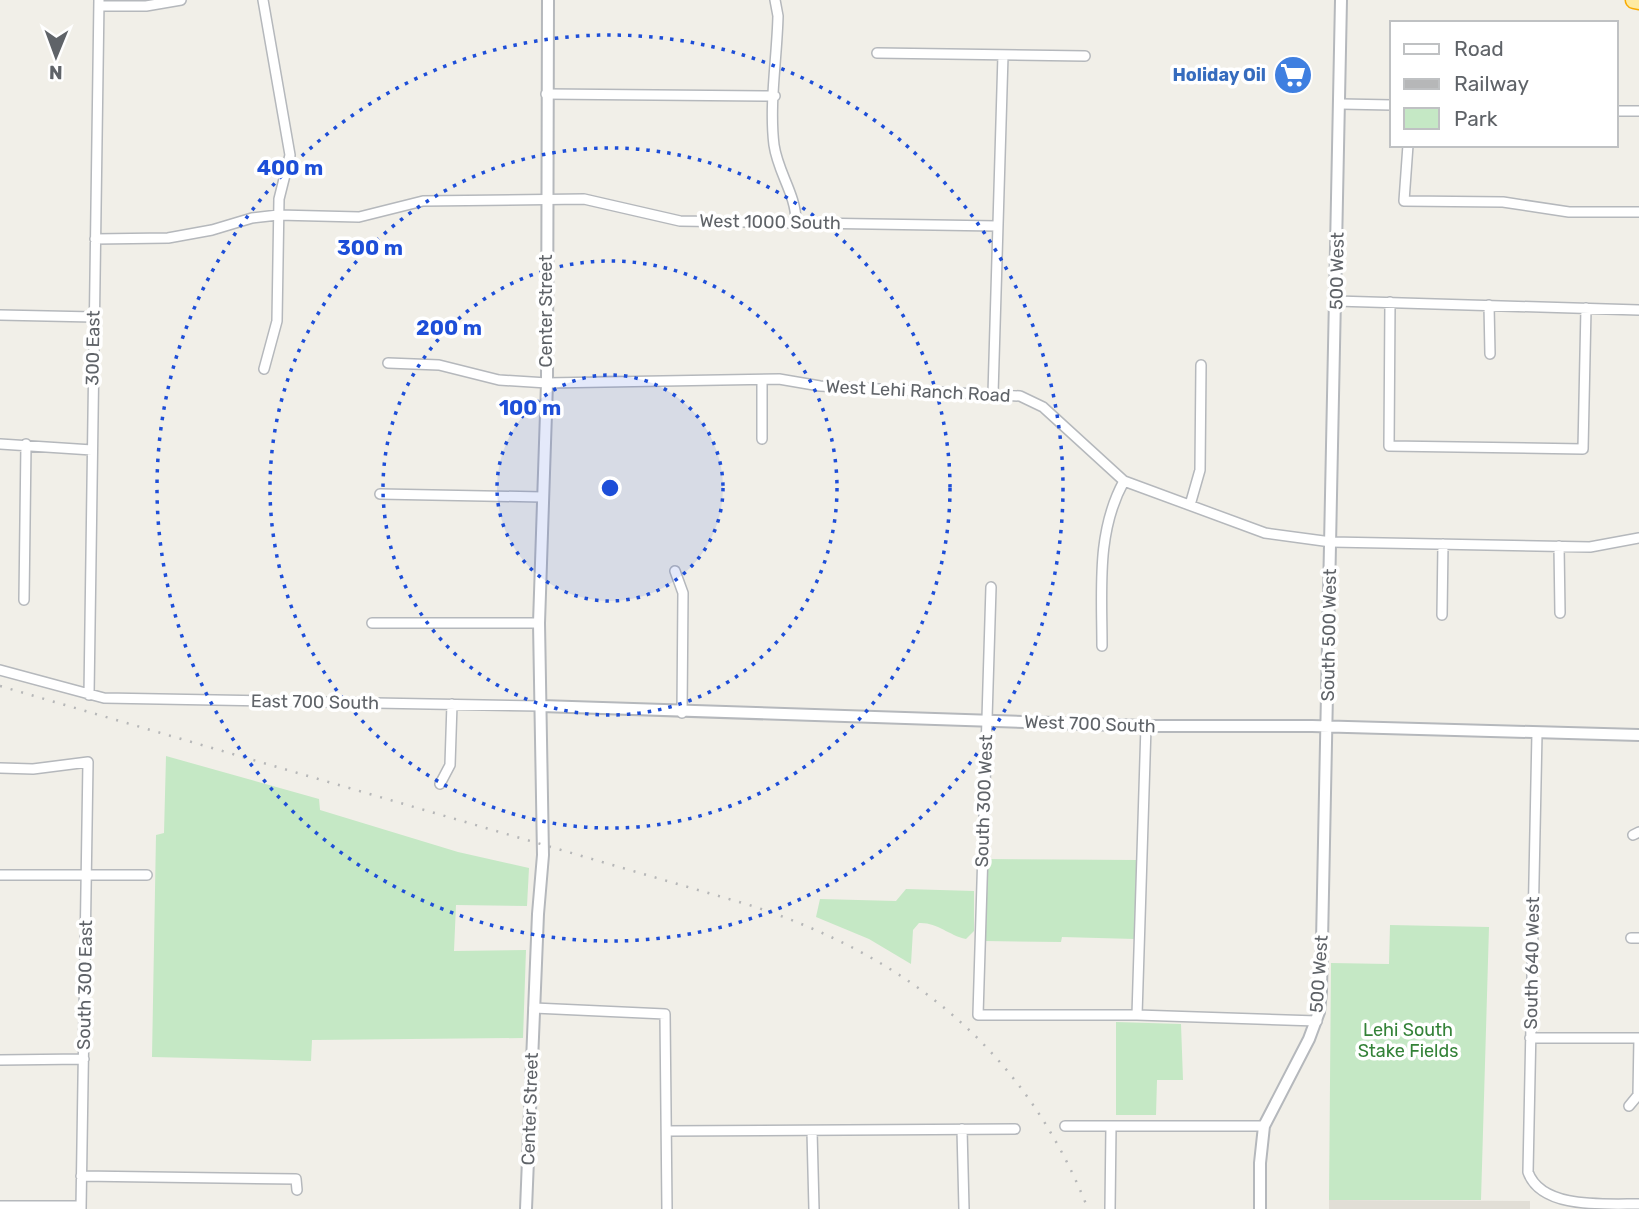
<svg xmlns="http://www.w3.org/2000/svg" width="1639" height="1209" viewBox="0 0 1639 1209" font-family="Rubik,sans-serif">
<rect width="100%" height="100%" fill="#f1efe8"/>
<path fill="#e1ded6" d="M1329 1200 1530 1201V1209H1329Z"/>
<path fill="#c5e8c5" d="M166 756 319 799 320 810 458 852 529 868 527 906 456 905 454 951 526 950 523 1038 312 1040 311 1061 152 1057 156 835 164 833Z
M986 859 1138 860 1135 939 1062 937 1061 942 984 941Z
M906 889 974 891V931L966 939C948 935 937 922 919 923L913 930 911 964 869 939 816 917 820 899 896 901Z
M1390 925 1489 927 1481 1200H1329L1331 963 1389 964Z
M1116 1022 1181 1024 1183 1080H1157L1156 1115H1116Z"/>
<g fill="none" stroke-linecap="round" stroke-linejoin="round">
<defs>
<path id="minor" d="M263 0 290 155 279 199 277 321 264 369
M775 0 778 16C777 58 769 104 774 145 778 173 796 194 796 222
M99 6H146L181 0
M877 53 1085 56
M546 94 775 96
M1341 104 1392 105
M1616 111H1639
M1408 145 1404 201 1503 202 1569 212H1639
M95 239 168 238 212 230 252 218 278 215 359 217 423 201 584 199 680 221 997 226
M1336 301 1639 310
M1390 302 1389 446 1583 449 1586 308
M1489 305 1490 354
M0 315 94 317
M388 363 439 365 499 380 547 383 779 379 820 386 1020 396 1043 407 1124 481 1265 533 1331 542 1590 547 1639 538
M993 394 1003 55
M762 439V380
M0 444 92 450
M380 494 542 497
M1190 505 1200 470 1201 365
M1559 546 1560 613
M675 571 683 593 682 713
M991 587 978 1015H1137L1317 1021
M24 600 26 444
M1442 615 1443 544
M372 623H539
M1102 646C1102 589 1096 532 1124 481
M0 670 104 698 541 706
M89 695 99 0
M1537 733 1528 1172C1541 1209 1603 1204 1639 1204
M0 768 33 769 88 762 81 1209
M440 784 450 765 452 704
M1633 835 1639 832
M0 875H147
M1631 938H1639
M534 1008 665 1014 667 1209
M1137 1015 1146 726
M1530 1038H1639
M0 1060 84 1059
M1629 1106 1638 1095 1639 1038
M1065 1126H1264
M962 1129 964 1209
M667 1131 1015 1129
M812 1131 814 1209
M81 1176 296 1179 297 1190
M0 1206H81
M1110 1209 1111 1126"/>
<path id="tertiary" d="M541 706 1146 726H1312L1639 735
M526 1209 538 914 543 855 539 623 547 383 548 0
M1260 1209V1163L1264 1126 1309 1039 1319 1012 1321 991 1341 0"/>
<path id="trunk" d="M1634 0 1639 1"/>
</defs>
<use href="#minor" stroke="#b5b8bc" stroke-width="12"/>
<use href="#tertiary" stroke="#b5b8bc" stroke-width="14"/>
<use href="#trunk" stroke="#f9ab00" stroke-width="19"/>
<use href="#minor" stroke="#fff" stroke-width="9"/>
<use href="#tertiary" stroke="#fff" stroke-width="10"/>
<use href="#trunk" stroke="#feeaa1" stroke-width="16"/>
<path stroke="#b6b7b8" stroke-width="2.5" stroke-dasharray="2 9" stroke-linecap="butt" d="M0 686 746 904C907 955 1025 1050 1088 1209"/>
</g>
<circle cx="610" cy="488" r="113" fill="#1d4ed8" fill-opacity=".12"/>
<g fill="none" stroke="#1d4ed8" stroke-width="3.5" stroke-dasharray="3.5 7">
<circle cx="610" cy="488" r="113"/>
<circle cx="610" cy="488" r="227"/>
<circle cx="610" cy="488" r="340"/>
<circle cx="610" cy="488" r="453"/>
</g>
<defs>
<symbol id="supermarket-disc" viewBox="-11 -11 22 22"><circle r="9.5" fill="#3f7fe0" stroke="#fff"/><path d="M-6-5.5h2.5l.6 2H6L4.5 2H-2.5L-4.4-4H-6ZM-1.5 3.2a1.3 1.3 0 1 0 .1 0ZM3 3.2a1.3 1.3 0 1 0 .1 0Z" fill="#fff"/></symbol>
</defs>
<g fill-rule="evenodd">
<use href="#supermarket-disc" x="1271" y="53" width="44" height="44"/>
</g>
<g text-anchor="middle" stroke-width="7" stroke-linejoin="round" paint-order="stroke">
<g font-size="18" font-weight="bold" fill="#366cbe" stroke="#fff" text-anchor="end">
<text x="1266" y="81">Holiday Oil</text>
</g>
<g font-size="18" fill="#5f6368" stroke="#fff">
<text transform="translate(770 222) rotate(1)" y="6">West 1000 South</text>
<text transform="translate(1337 271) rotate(-89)" y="6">500 West</text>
<text transform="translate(546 311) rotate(-90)" y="6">Center Street</text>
<text transform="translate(93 348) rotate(-89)" y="6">300 East</text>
<text transform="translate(918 391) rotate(3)" y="6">West Lehi Ranch Road</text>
<text transform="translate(1329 635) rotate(-89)" y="6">South 500 West</text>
<text transform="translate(315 702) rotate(1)" y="6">East 700 South</text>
<text transform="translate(1090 724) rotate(2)" y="6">West 700 South</text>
<text transform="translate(984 801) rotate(-88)" y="6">South 300 West</text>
<text transform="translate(1532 963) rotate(-89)" y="6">South 640 West</text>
<text transform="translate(1319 974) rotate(-86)" y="6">500 West</text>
<text transform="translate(85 985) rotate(-89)" y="6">South 300 East</text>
<text transform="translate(530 1109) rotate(-88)" y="6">Center Street</text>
</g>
<g font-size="18" fill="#348238" stroke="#fff">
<text x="1408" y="1036">Lehi South<tspan x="1408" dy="21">Stake Fields</tspan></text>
</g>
</g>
<circle cx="610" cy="488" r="10" fill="#1d4ed8" stroke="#fff" stroke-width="3.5"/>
<g font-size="21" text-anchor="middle" font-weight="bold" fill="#1d4ed8" stroke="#fff" stroke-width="7" stroke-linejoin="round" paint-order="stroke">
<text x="290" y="175">400 m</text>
<text x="370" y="255">300 m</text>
<text x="449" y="335">200 m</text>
<text x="530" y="415">100 m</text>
</g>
<rect x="1390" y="21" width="228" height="126" fill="#ffffff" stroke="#bfc1c3" stroke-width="2"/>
<rect x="1404" y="44" width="35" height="10" fill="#ffffff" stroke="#bfc1c3" stroke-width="2"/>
<text x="1454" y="56" font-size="21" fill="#5f6368">Road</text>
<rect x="1404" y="79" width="35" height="10" fill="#b6b7b8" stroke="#bfc1c3" stroke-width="2"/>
<text x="1454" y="91" font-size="21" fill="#5f6368">Railway</text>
<rect x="1404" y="108" width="35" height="21" fill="#c5e8c5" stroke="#bfc1c3" stroke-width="2"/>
<text x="1454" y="126" font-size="21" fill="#5f6368">Park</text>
<g transform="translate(56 56) rotate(181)" stroke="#ffffff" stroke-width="5" paint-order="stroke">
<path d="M0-5L12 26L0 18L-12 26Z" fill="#5f6368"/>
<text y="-10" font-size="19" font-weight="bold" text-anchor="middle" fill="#5f6368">N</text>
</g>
</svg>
